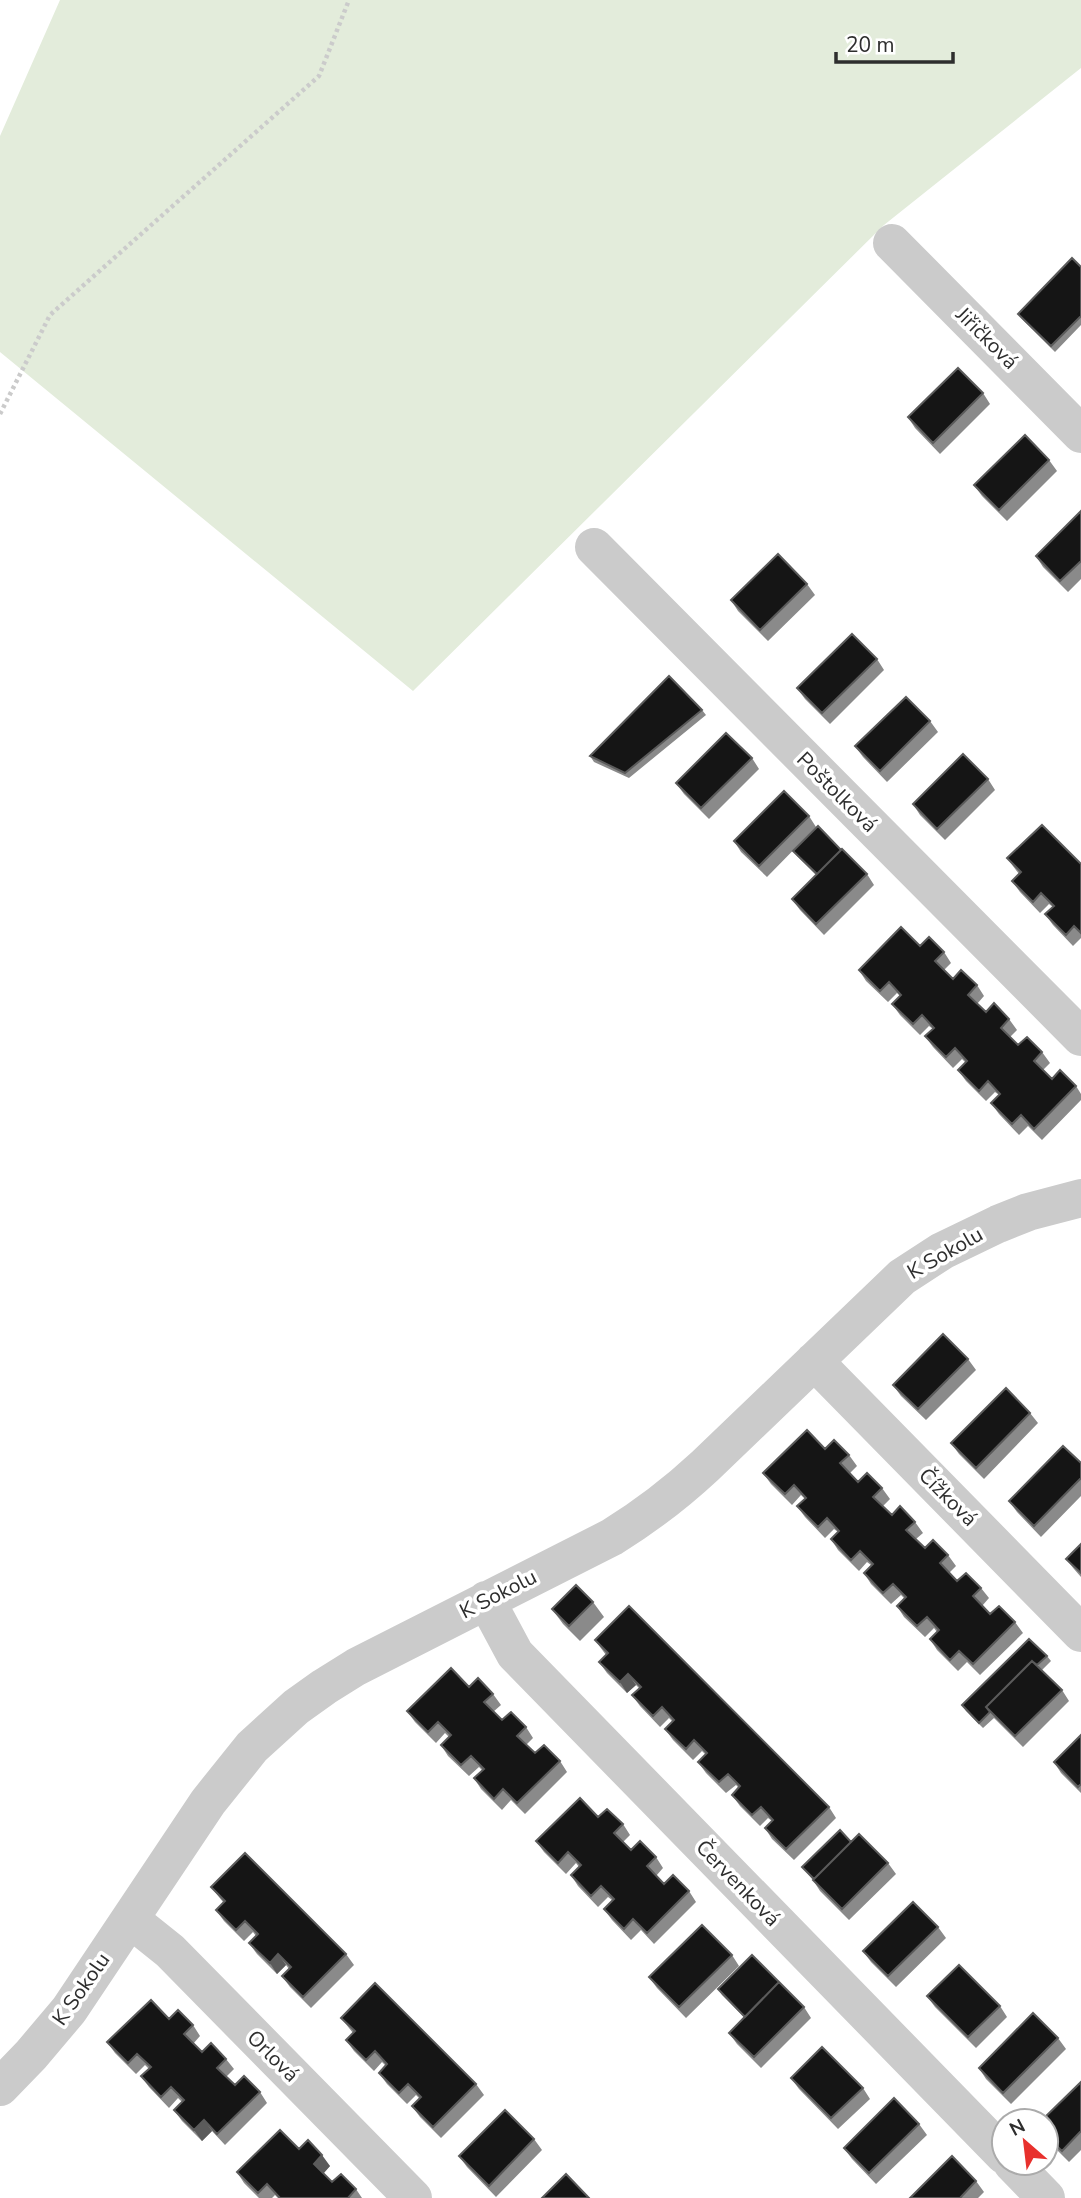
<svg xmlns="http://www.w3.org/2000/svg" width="1081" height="2198" viewBox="0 0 1081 2198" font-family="'Nunito Sans',sans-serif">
<rect width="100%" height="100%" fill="#fff"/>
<path fill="#e3ecdb" d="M60 0H1081V68L884 225 413 691 0 352V136Z"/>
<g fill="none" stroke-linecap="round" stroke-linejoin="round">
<path stroke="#cbcbcb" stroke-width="4.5" stroke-dasharray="3.5 3.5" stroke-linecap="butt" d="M0 414 50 315 319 76 349 0"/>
<path stroke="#cbcbcb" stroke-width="38" d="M892 243 1081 434
M594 547 1081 1037
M814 1361 1081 1633
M486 1600 515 1654 1004 2155
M130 1919 170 1951 413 2198
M0 2087 31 2055 69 2010 208 1802 252 1747 296 1707 324 1687 356 1667 612 1537C646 1516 676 1493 705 1466L902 1277 942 1251 998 1224 1028 1212 1081 1198
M1012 2163 1046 2198"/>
</g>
<path fill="#8a8a8a" d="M1081 267V325L1055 352 1022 319 1018 314Z
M983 393 990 404 940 454 915 428 908 417Z
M1049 460 1057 471 1007 521 982 496 974 485Z
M1081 511V579L1068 592 1043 567 1036 556Z
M807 584 815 595 768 641 738 611 731 600Z
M877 659 884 670 830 724 805 699 797 688Z
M702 710 706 715 629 778 594 762 590 756Z
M930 721 938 732 887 782 863 757 855 746Z
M752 758 759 769 709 819 684 794 676 783Z
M988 779 995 790 945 840 920 815 913 804Z
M809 816 816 827 767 877 741 852 734 841Z
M793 851 867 874 874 885 824 935 800 910 792 899 816 875 797 856Z
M1007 858 1081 864V938L1073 946 1053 925 1045 914 1053 907 1049 904 1040 913 1020 892 1012 881 1019 874Z
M920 946 944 952 951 963 944 970 953 979 977 985 984 996 977 1004 986 1012 1009 1019 1017 1030 1010 1037 1018 1045 1042 1052 1050 1063 1043 1070 1052 1079 1076 1086 1081 1094V1100L1042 1140 1028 1126 1019 1135 999 1114 991 1103 999 1095 995 1092 986 1101 966 1081 958 1070 966 1063 962 1059 953 1068 933 1047 925 1036 933 1029 929 1026 920 1035 900 1015 892 1004 900 996 897 993 888 1002 866 981 859 970Z
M968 1359 976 1370 926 1420 901 1396 893 1385Z
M1030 1413 1038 1423 984 1479 959 1454 951 1443Z
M825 1449 849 1455 857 1466 850 1473 858 1482 882 1488 890 1499 883 1506 892 1515 915 1522 923 1533 916 1539 925 1548 948 1555 956 1566 949 1573 957 1581 981 1588 989 1598 982 1606 990 1614 1015 1622 1023 1633 980 1675 967 1662 958 1671 937 1650 930 1639 937 1632 934 1628 925 1637 904 1617 897 1606 904 1598 901 1595 891 1604 871 1584 864 1573 871 1565 867 1562 859 1571 838 1550 831 1539 838 1532 834 1529 825 1538 805 1517 797 1506 805 1499 801 1495 792 1505 771 1484 763 1473Z
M1081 1463V1496L1041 1537 1017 1512 1009 1501Z
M1081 1544V1577L1074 1569 1066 1559Z
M593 1602 604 1617 580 1641 563 1624 552 1609Z
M595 1640 829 1807 836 1818 794 1860 772 1839 765 1828 772 1821 768 1818 760 1826 740 1806 732 1795 739 1788 736 1785 726 1793 706 1773 698 1762 706 1755 702 1751 693 1760 673 1740 665 1729 673 1722 669 1718 660 1727 640 1706 632 1695 639 1688 636 1685 627 1693 607 1673 599 1662 606 1655Z
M1047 1656 1051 1661 1042 1670 1062 1690 1069 1701 1023 1747 994 1718 983 1728 966 1711 962 1705Z
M469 1687 493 1694 501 1705 493 1712 502 1720 526 1727 533 1738 526 1745 535 1753 560 1761 567 1772 525 1814 511 1800 502 1810 481 1789 474 1778 482 1770 479 1767 469 1776 448 1756 441 1745 449 1737 445 1733 436 1743 415 1722 407 1711Z
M1081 1735V1793L1061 1773 1054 1762Z
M598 1817 623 1824 630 1835 623 1842 631 1850 656 1857 663 1868 656 1876 664 1884 689 1891 696 1902 654 1944 641 1930 631 1940 612 1920 604 1909 612 1900 608 1897 598 1907 578 1886 571 1875 579 1867 576 1863 566 1874 544 1852 536 1841Z
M851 1842 888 1863 896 1874 849 1920 820 1891 813 1880 802 1867Z
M211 1887 346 1954 354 1965 311 2008 290 1987 282 1976 289 1969 286 1965 277 1974 257 1954 249 1943 256 1936 253 1932 244 1941 224 1921 216 1910 223 1902Z
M938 1927 946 1938 896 1987 871 1962 863 1951Z
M732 1955 739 1966 686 2018 657 1988 649 1977Z
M718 1989 804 2007 811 2018 761 2068 737 2044 729 2033 744 2017 722 1995Z
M927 1996 1000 2006 1007 2017 976 2048 935 2007Z
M341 2018 476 2084 484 2095 441 2138 420 2117 412 2106 420 2099 416 2095 407 2104 387 2084 379 2073 386 2066 382 2062 374 2071 354 2051 346 2040 353 2033Z
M169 2019 193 2025 200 2036 193 2044 202 2052 226 2059 234 2069 226 2077 235 2085 260 2092 267 2103 225 2145 212 2131 202 2141 182 2121 174 2110 182 2102 178 2098 169 2108 149 2087 141 2076 149 2069 145 2065 136 2074 115 2053 107 2042Z
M1058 2038 1066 2049 1011 2104 986 2079 979 2068Z
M791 2078 863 2088 870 2099 838 2129 799 2089Z
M1081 2082V2150L1069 2162 1046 2139V2121Z
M919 2124 927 2135 876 2184 852 2159 844 2148Z
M534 2139 542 2150 496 2197 467 2167 459 2156Z
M299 2149 330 2166 323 2174 332 2182 356 2189 362 2198H278L275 2195 272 2198H259L244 2183 237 2172Z
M976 2181 984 2192 978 2198H910Z"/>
<path fill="#5b5b5b" d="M628 1674 636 1685 627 1693 620 1682Z
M278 1954 286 1965 277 1974 270 1963Z
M204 2120 212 2131 202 2141 194 2130Z
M322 2155 330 2166 322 2175 314 2164Z"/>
<path fill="#151515" stroke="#5b5b5b" stroke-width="2" d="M1072 258 1081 267V316L1051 346 1018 314Z
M958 368 983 393 933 443 908 417Z
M1025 435 1049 460 999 510 974 485Z
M1081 511V561L1060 581 1036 556Z
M778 554 807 584 760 630 731 600Z
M852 634 877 659 822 713 797 688Z
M669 676 702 710 625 773 590 756Z
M906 697 930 721 880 771 855 746Z
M726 733 752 758 701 808 676 783Z
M963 754 988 779 937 829 913 804Z
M784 791 809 816 759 866 734 841Z
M1042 825 1081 864V933L1074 926 1066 935 1045 914 1054 906 1041 893 1033 902 1012 881 1021 872 1007 858Z
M818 826 841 850 817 874 793 851Z
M842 849 867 874 816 924 792 899Z
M901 927 920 946 929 937 944 952 935 961 953 979 961 970 977 985 968 995 986 1012 994 1003 1009 1019 1001 1028 1018 1045 1027 1037 1042 1052 1034 1061 1052 1079 1060 1070 1076 1086 1034 1129 1021 1115 1012 1124 991 1103 1000 1094 988 1081 979 1091 958 1070 967 1061 955 1048 946 1057 925 1036 934 1028 922 1015 913 1024 892 1004 901 995 889 982 880 991 859 970Z
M943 1334 968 1359 918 1409 893 1385Z
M1006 1388 1030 1413 976 1468 951 1443Z
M807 1430 825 1449 834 1440 849 1455 840 1463 858 1482 867 1473 882 1488 873 1497 892 1515 900 1506 915 1522 906 1530 925 1548 933 1540 948 1555 940 1563 957 1581 966 1573 981 1588 973 1596 990 1614 999 1606 1015 1622 973 1664 959 1651 950 1660 930 1639 939 1630 927 1617 917 1626 897 1606 906 1597 893 1584 883 1593 864 1573 873 1564 860 1551 851 1560 831 1539 839 1531 827 1518 818 1527 797 1506 806 1498 794 1485 785 1494 763 1473Z
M1063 1446 1081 1463V1478L1034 1526 1009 1501Z
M1081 1544V1573L1066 1559Z
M576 1585 593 1602 569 1626 552 1609Z
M629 1606 829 1807 786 1849 765 1828 773 1820 761 1807 752 1815 732 1795 740 1786 728 1774 719 1782 698 1762 707 1753 694 1740 686 1749 665 1729 674 1720 662 1707 653 1716 632 1695 641 1687 628 1674 620 1682 599 1662 608 1653 595 1640Z
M1029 1639 1047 1656 1037 1665 1032 1661 986 1707 990 1712 979 1723 962 1705Z
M1032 1661 1062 1690 1015 1736 986 1707Z
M451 1668 469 1687 478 1678 493 1694 484 1702 502 1720 511 1712 526 1727 517 1736 535 1753 544 1745 560 1761 517 1803 503 1789 494 1799 474 1778 484 1769 471 1756 461 1765 441 1745 451 1735 438 1722 428 1732 407 1711Z
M1081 1735V1784L1078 1787 1054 1762Z
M580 1798 598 1817 607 1809 623 1824 614 1833 631 1850 640 1841 656 1857 647 1866 664 1884 673 1875 689 1891 647 1933 633 1919 624 1929 604 1909 614 1899 601 1886 591 1896 571 1875 581 1865 568 1852 558 1863 536 1841Z
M840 1830 851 1842 814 1879 802 1867Z
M859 1834 888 1863 842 1909 813 1880Z
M245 1853 346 1954 303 1997 282 1976 291 1967 278 1954 270 1963 249 1943 258 1934 245 1921 236 1930 216 1910 225 1901 211 1887Z
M913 1902 938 1927 888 1976 863 1951Z
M702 1925 732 1955 679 2007 649 1977Z
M752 1955 779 1982 745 2017 718 1989Z
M959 1965 1000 2006 968 2037 927 1996Z
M779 1982 804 2007 754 2057 729 2033Z
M375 1983 476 2084 433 2127 412 2106 421 2097 408 2084 399 2093 379 2073 387 2064 375 2051 366 2060 346 2040 355 2031 341 2018Z
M151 2000 169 2019 178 2010 193 2025 184 2034 202 2052 211 2043 226 2059 217 2068 235 2085 244 2076 260 2092 217 2134 204 2120 194 2130 174 2110 184 2100 171 2087 161 2097 141 2076 151 2067 137 2054 128 2063 107 2042Z
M1033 2013 1058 2038 1003 2093 979 2068Z
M822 2047 863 2088 831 2118 791 2078Z
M1081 2082V2131L1062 2151 1046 2136V2121H1041Z
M894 2098 919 2124 869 2173 844 2148Z
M505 2110 534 2139 489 2186 459 2156Z
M280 2130 299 2149 308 2140 322 2155 314 2164 332 2182 341 2174 356 2189 348 2198H280L267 2184 258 2193 237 2172Z
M952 2156 976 2181 960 2198H910Z
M566 2174 589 2198H542Z"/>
<g text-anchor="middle" stroke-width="7" stroke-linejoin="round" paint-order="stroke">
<g font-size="21" fill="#2e2e2e" stroke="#fff">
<text transform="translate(987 338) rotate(45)" y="7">Jiřičková</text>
<text transform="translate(837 792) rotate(45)" y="7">Poštolková</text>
<text transform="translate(945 1253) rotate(-30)" y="7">K Sokolu</text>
<text transform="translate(948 1497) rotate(45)" y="7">Čížková</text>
<text transform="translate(498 1594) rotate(-27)" y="7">K Sokolu</text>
<text transform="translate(738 1883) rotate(46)" y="7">Červenková</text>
<text transform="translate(81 1989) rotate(-55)" y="7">K Sokolu</text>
<text transform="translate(273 2056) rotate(45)" y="7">Orlová</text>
</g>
</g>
<g transform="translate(1025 2142) rotate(332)"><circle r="33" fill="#ffffff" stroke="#ababab" stroke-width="2"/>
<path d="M0-5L12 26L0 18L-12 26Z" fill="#e8312d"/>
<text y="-10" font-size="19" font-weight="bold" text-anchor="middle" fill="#2e2e2e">N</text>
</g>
<path d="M836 52v10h117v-10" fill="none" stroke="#2e2e2e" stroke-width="3.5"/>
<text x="846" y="52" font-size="21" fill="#2e2e2e" stroke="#ffffff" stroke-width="5" paint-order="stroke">20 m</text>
</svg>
